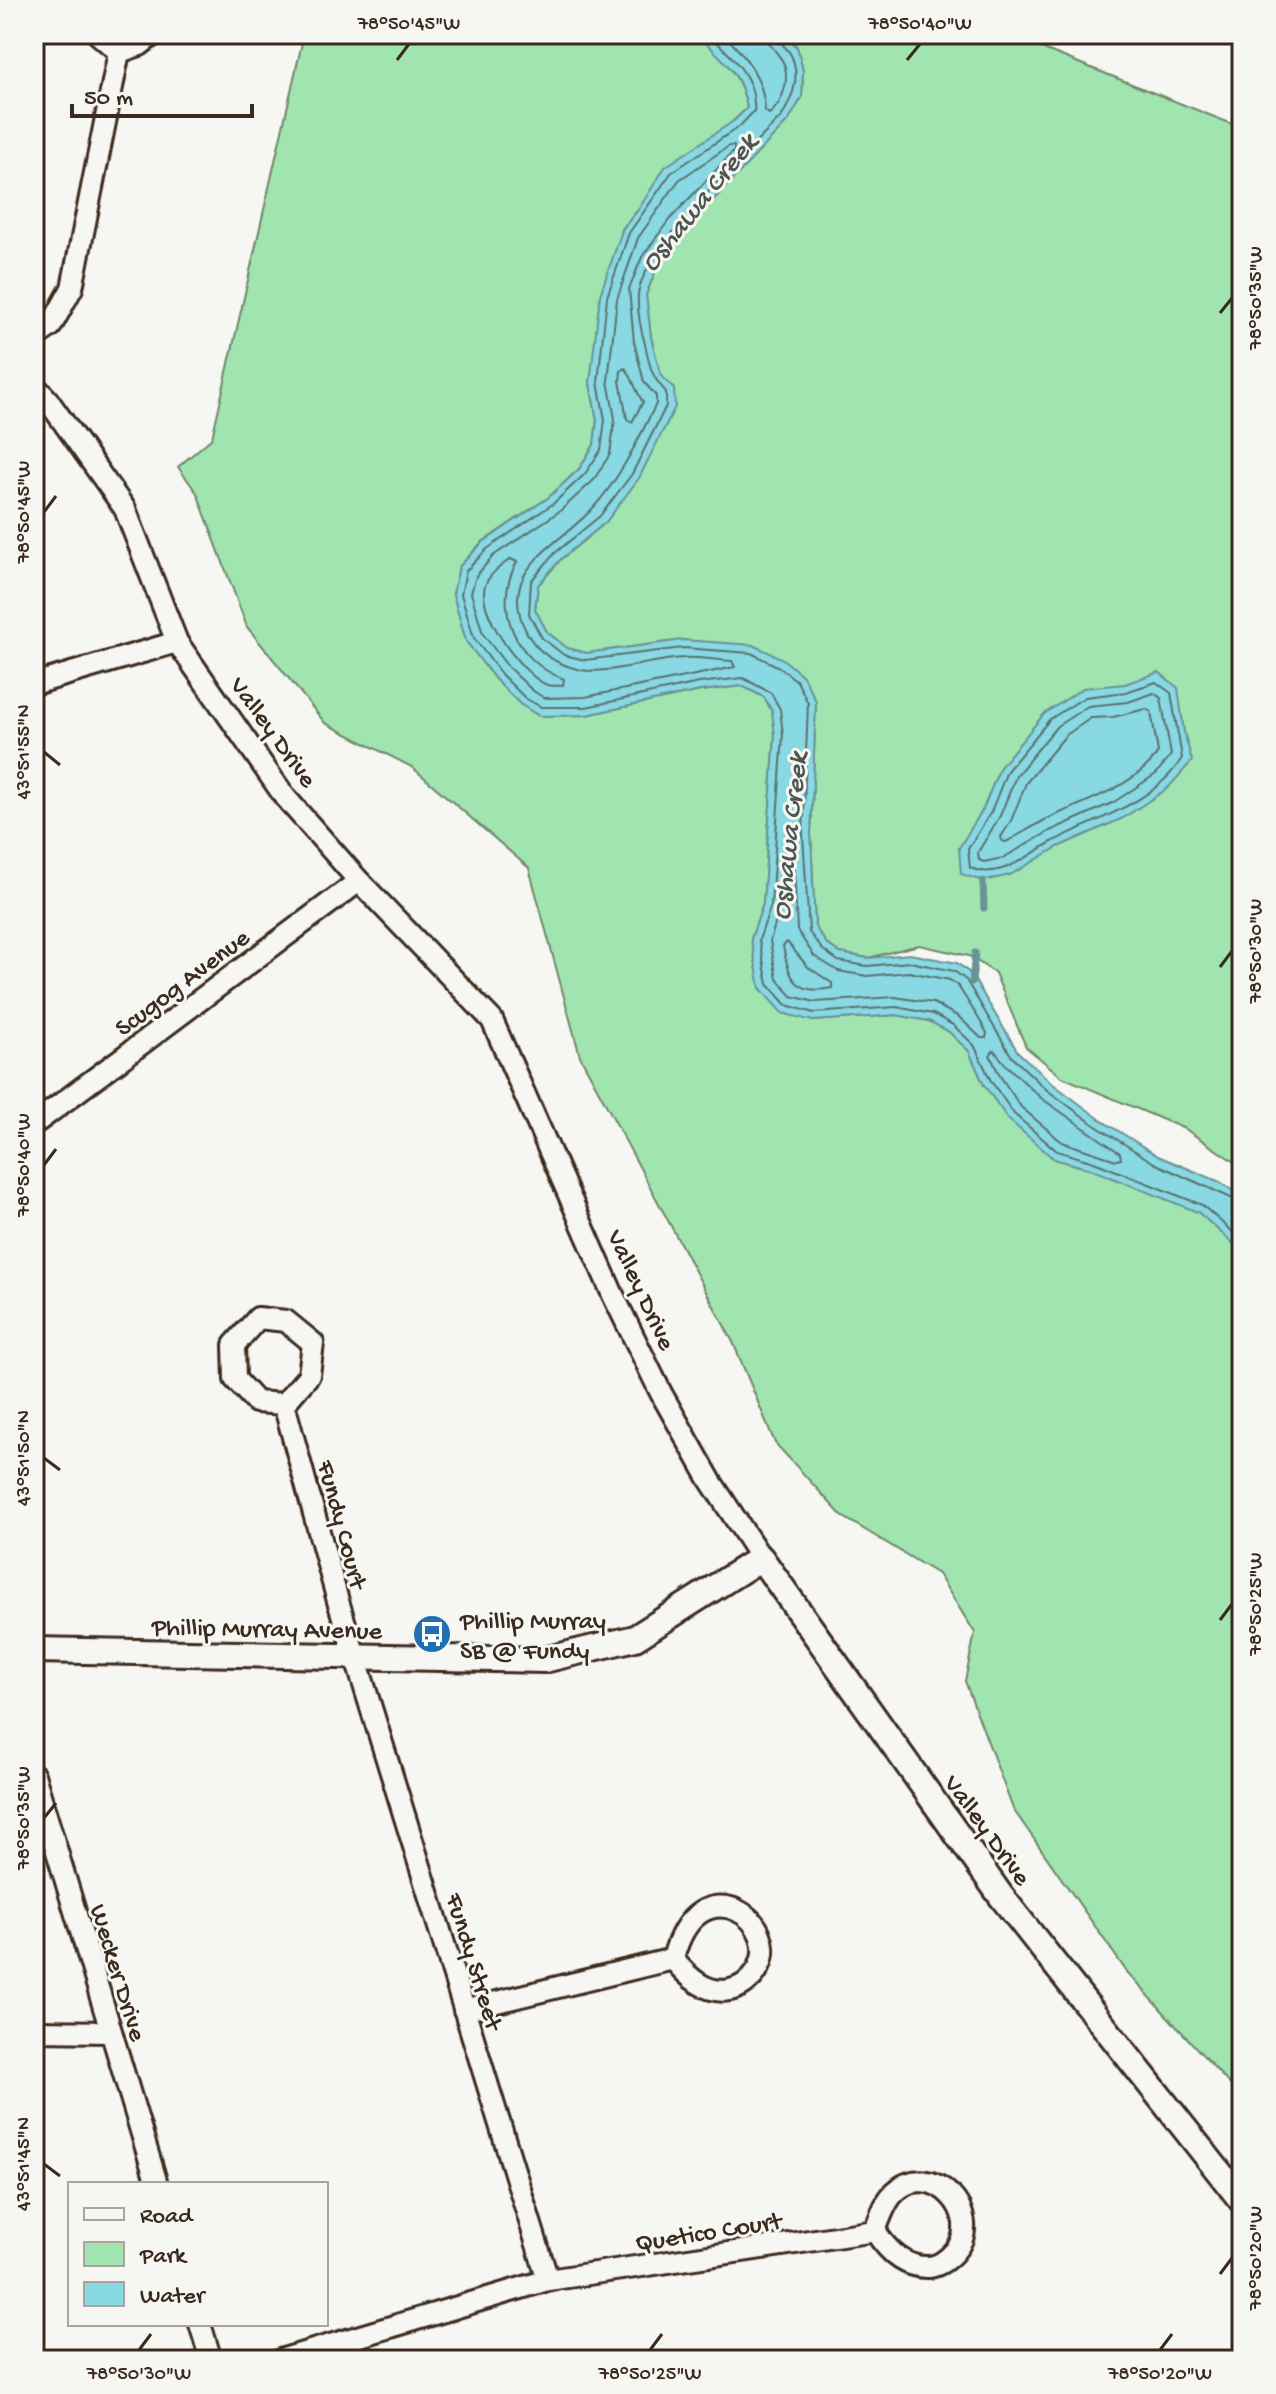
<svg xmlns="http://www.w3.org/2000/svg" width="1276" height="2394" viewBox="0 0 1276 2394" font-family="'Gochi Hand',sans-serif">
<rect width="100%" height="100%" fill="#f6f6f2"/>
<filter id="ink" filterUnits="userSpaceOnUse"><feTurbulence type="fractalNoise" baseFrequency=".0125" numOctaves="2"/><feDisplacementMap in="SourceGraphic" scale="16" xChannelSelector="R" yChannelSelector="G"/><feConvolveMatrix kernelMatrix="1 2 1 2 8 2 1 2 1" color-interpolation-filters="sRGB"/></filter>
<g filter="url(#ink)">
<path fill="#a0e4b0" stroke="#6e8767" stroke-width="2" d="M304 34H697C722 58 741 73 747 108L638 210 622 229 590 383 597 420 594 445 579 469 549 497 481 543 459 567 453 594 466 641 495 679 520 704 539 716 586 715 701 691 742 686 764 697 772 711 775 735 763 904 751 939 813 1021 896 1015 929 1021 948 1031 969 1051 984 1085 1054 1159 1091 1169 1198 1212 1242 1251V2098L1127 1972 1013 1809 965 1681 975 1633 938 1574 842 1516 775 1443 733 1342 580 1056 529 868 412 767 325 723 247 627 197 493 178 467 212 438Z
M787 34H1025L1026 42 1242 128V1167L1185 1129 1062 1077 1026 1047 995 973 969 956 919 945 868 958 840 953 827 944 815 927 811 834 816 701 683 640 587 653 567 648 547 632 535 610 538 585 561 559 606 522 674 388 661 376 651 337 646 295 657 267 684 231 789 120 802 97 803 71 797 47Z"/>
<path fill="#88d9e4" stroke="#699395" stroke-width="2" d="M697 34H781L797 47 803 71 802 97 789 120 684 231 657 267 646 295 651 337 661 376 674 388 675 407 639 478 606 522 561 559 538 585 535 609 547 632 567 648 587 653 683 640 753 645 783 659 803 676 816 701 811 834 815 927 827 944 840 953 868 958 910 954 957 963 971 974 1018 1052 1053 1084 1101 1120 1158 1156 1220 1182 1242 1197V1251L1198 1212 1091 1169 1054 1159 1008 1119 984 1085 969 1051 948 1031 929 1021 896 1015 813 1021 782 1013 760 988 751 939 763 904 775 735 772 711 764 697 742 686 700 691 586 715 539 716 520 704 495 679 466 641 453 594 459 567 482 543 549 497 579 469 594 445 597 420 590 383 600 295 623 228 638 210 665 167 735 120 747 108C742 73 721 58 697 34Z
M1159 672 1178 688 1184 732 1192 761 1168 788 1123 818 1058 847 1010 875 983 881 961 874 959 848 983 809 1000 767 1044 714 1083 688 1125 684Z"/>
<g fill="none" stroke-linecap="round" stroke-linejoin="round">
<path stroke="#5a706d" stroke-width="2" d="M708 34C731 55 757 78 754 111L740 126 671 173 629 233 607 297 598 382 605 420 601 450 585 474 554 503 487 549 466 571 461 594 474 638 501 674 525 698 541 707H586L699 683 743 678 771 693 780 709 783 735 771 905 759 940 768 984 786 1005 814 1013 896 1007 933 1014 953 1025 974 1045 991 1081 1014 1114 1057 1151 1094 1162 1202 1205 1242 1240
M723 34C746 56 764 78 765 111L769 114C784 103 793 72 779 56 773 47 768 46 767 34
M777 34C779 45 787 46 791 55 801 76 793 97 782 116 749 151 641 251 638 295 637 310 641 330 645 344 650 366 650 375 666 392V406L632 474 600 516 555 553 531 581 529 614 542 638 564 655 585 660 683 648 751 653 779 667 797 681 808 703 803 834 809 932 822 949 838 961 867 966 910 962 954 971 966 980 1012 1057 1047 1090 1096 1126 1154 1163 1242 1203
M729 146H734V151L669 220 642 257 629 289 634 342 644 382 656 396V404C638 440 621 477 593 508 558 547 494 569 527 633 538 654 559 665 581 670 608 675 654 659 684 658 699 657 716 660 732 661L735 667 585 697 544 698 532 690 508 667 483 634 471 593 476 576 493 556 560 511 593 481 610 454 615 419 608 381 617 299 638 238 679 180Z
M625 368C631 373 636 392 643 402L632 422 627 419 620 381 621 371Z
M511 559 517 562C491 607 516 662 564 679L563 685C557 686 550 687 545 684 520 672 483 619 484 592 484 578 500 566 511 559Z
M1156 682 1171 693 1182 758C1156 802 1097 818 1054 841 1038 849 1022 862 1005 868 992 872 982 873 970 868L968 849 991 812 1007 771 1050 719 1085 697 1126 692Z
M1154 693 1161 698 1171 755 1156 774 1114 802 1050 831 1003 858 984 862 979 860 978 852 1000 816 1016 776 1057 726 1088 706 1128 702Z
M1146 709 1151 712 1158 752C1138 786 1079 803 1045 820 1032 827 1019 835 1006 842L1002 841 1001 837 1011 821 1026 783 1066 735 1091 718 1113 717Z
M790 840 793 844 797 930 814 956 838 971 867 976 909 972 950 980 958 986 979 1019 987 1033 986 1038H981L959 1017 933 1003 895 997 815 1002 792 996 777 979 770 941 780 908 785 844Z
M787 942 808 967 832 983V988C795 996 789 977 783 946Z
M994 1050 1006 1065 1041 1098 1120 1153 1121 1159 1116 1160 1062 1142 1021 1107 1000 1076 990 1055Z"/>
<path stroke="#699395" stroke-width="7" d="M983 881 984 908
M972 982 975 953"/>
<defs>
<path id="minor" d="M98 34 119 52
M119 52 140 45 154 34
M34 338 51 326 72 288 119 52
M34 385 47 399 125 509 177 642 285 797 359 881 492 1020 613 1295 661 1393 710 1480 761 1558
M34 684 177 642
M34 1124 359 881
M284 1404 256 1402 235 1379 234 1345 258 1318 286 1321 313 1343 309 1375 284 1404 338 1601 548 2280
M34 1775 157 2184
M464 2010 673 1959C687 1976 706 1995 730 1990 740 1988 750 1981 756 1972 789 1924 698 1859 673 1959
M34 2031 111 2032
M200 2324 211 2360
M280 2360 548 2280 875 2231C887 2250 905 2268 929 2267 940 2266 948 2259 955 2251 986 2215 931 2157 895 2192 885 2201 880 2218 875 2231"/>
<path id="tertiary" d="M34 1650 544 1660 635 1638 761 1558 1001 1896 1242 2201"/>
</defs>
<use href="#minor" stroke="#3b2a1e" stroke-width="26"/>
<use href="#tertiary" stroke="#3b2a1e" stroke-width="30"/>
<use href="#minor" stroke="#f6f6f2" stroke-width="20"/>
<use href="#tertiary" stroke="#f6f6f2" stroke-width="24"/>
</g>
</g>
<path fill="none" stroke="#3b2a1e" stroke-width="3" d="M397 60 409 44M907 60 920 44M1220 313 1232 298M44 512 56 496M44 752 60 765M1220 967 1232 951M44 1165 56 1149M44 1458 60 1470M1220 1620 1232 1604M44 1818 56 1803M44 2164 60 2176M1220 2274 1232 2258M139 2350 151 2334M650 2350 662 2334M1160 2350 1172 2334"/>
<defs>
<symbol id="bus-disc" viewBox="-11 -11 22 22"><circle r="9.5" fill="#1f6fb2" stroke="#f6f6f2"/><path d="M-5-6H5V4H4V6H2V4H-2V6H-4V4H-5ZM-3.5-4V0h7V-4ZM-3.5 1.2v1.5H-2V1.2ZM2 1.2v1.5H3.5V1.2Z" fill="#fff"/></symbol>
</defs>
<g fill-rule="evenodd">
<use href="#bus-disc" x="410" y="1612" width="44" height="44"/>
</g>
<g text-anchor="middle" stroke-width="6" stroke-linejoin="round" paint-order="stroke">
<g font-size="26" fill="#3b2a1e" stroke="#f6f6f2">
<text transform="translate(275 731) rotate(54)" y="9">Valley Drive</text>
<text transform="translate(181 981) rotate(-37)" y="9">Scugog Avenue</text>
<text transform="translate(643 1289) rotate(65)" y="9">Valley Drive</text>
<text transform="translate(344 1524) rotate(75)" y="9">Fundy Court</text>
<text transform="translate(267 1627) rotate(1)" y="9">Phillip Murray Avenue</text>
<text transform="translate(989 1829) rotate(54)" y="9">Valley Drive</text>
<text transform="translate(476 1961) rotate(73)" y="9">Fundy Street</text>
<text transform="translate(120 1972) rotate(73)" y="9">Wecker Drive</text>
<text transform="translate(708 2230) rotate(-9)" y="9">Quetico Court</text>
</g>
<g font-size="26" fill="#3b2a1e" stroke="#f6f6f2" text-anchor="start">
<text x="460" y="1628">Phillip Murray<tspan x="460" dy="30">SB @ Fundy</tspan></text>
</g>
<g font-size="28" font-style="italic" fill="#4e5650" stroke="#f6f6f2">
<text transform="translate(697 201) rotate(-51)" y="10">Oshawa Creek</text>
<text transform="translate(787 836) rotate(-84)" y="10">Oshawa Creek</text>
</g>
</g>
<rect width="1276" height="2394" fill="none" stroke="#f6f6f2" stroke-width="88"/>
<rect x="68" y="2182" width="260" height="144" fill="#f6f6f2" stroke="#aba49d" stroke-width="2"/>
<rect x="84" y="2208" width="40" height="12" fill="#f6f6f2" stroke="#aba49d" stroke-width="2"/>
<text x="140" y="2222" font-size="24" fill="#3b2a1e">Road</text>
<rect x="84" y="2242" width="40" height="24" fill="#a0e4b0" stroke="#aba49d" stroke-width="2"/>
<text x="140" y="2262" font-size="24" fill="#3b2a1e">Park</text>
<rect x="84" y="2282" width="40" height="24" fill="#88d9e4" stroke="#aba49d" stroke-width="2"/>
<text x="140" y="2302" font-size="24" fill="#3b2a1e">Water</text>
<path d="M72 104v12h180v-12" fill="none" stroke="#3b2a1e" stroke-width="4"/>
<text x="84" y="104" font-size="24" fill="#3b2a1e" stroke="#f6f6f2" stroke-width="6" paint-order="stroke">50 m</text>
<rect x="44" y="44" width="1188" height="2306" fill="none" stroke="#3b2a1e" stroke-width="3"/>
<g font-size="20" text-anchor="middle" fill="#3b2a1e">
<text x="409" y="29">78°50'45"W</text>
<text x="920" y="29">78°50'40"W</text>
<text transform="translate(1254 298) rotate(-90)" y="7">78°50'35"W</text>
<text transform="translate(22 512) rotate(-90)" y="7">78°50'45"W</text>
<text transform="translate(22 752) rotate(-90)" y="7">43°51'55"N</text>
<text transform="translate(1254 951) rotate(-90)" y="7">78°50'30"W</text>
<text transform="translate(22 1165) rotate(-90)" y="7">78°50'40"W</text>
<text transform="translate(22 1458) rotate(-90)" y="7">43°51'50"N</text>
<text transform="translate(1254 1604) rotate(-90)" y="7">78°50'25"W</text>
<text transform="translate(22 1818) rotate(-90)" y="7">78°50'35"W</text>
<text transform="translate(22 2164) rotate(-90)" y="7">43°51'45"N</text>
<text transform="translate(1254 2258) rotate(-90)" y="7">78°50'20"W</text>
<text x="139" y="2379">78°50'30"W</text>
<text x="650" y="2379">78°50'25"W</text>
<text x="1160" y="2379">78°50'20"W</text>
</g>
</svg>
